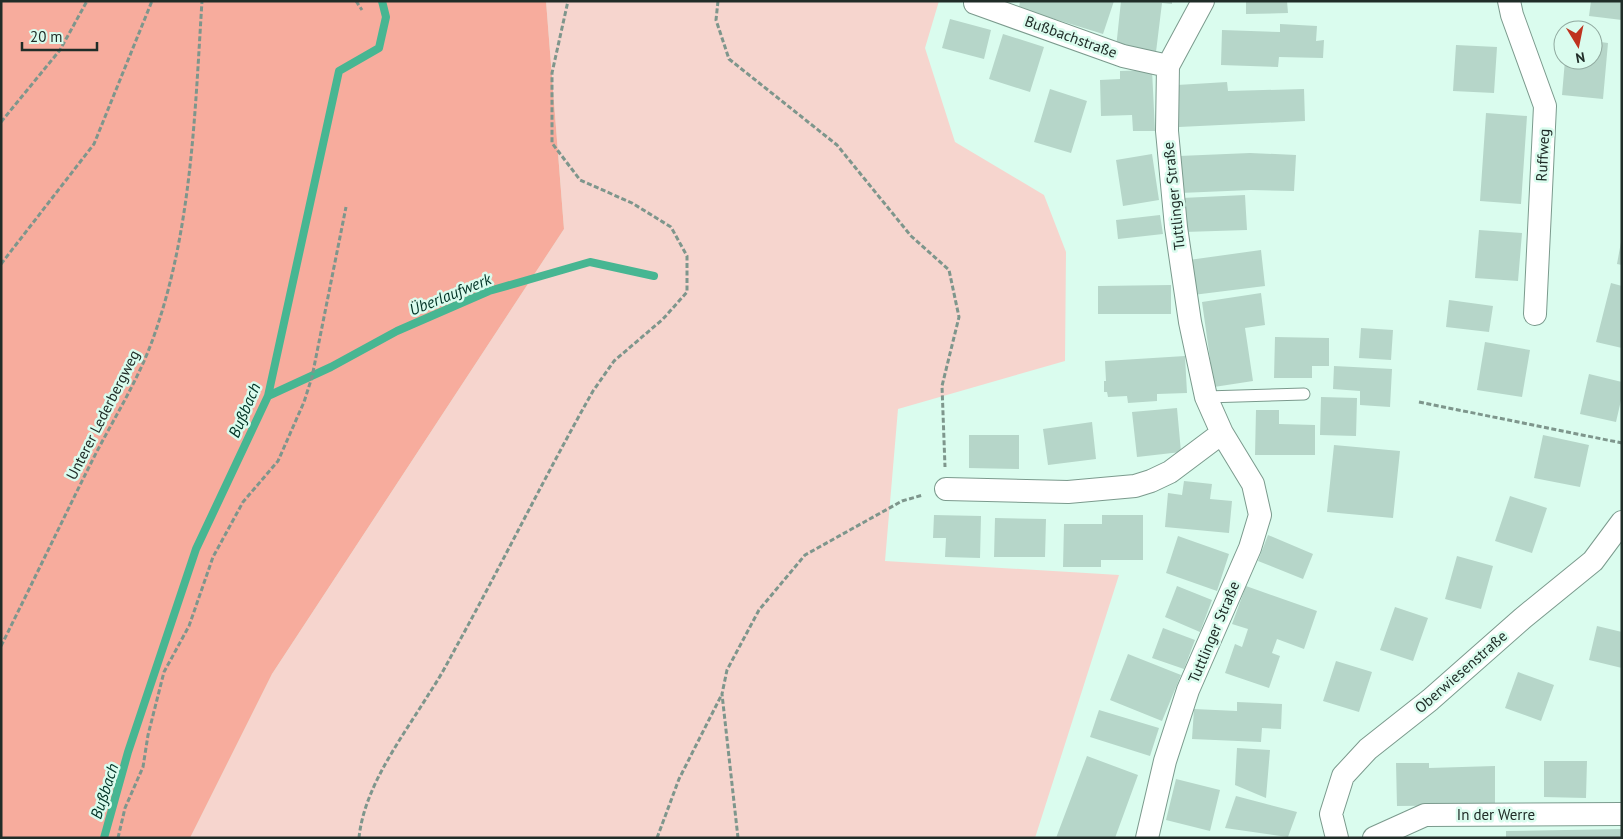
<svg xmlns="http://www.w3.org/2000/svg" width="1623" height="839" viewBox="0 0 1623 839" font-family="'PT Sans',sans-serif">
<rect width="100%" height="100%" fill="#dafcee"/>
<path fill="#f6d5ce" d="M546 1H939L925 48 955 142 1044 195 1066 252 1065 361 898 409 885 561 1119 575 1035 838H190L272 674 564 229Z"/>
<path fill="#f7ac9d" d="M1 1H546L564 229 272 674 190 838H1Z"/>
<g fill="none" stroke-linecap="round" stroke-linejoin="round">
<path stroke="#47b692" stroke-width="8" d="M268 396 331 367 397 331 489 291 590 262 654 276
M104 838 128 752 196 549 268 396 339 71 379 48 386 17 382 1"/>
</g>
<path fill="#b6d6c9" d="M1020 1H1114L1103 34 1019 8Z
M1121 1H1172V4L1162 3 1156 52 1116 48Z
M1246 1H1287L1288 13 1246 14Z
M1591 1H1622V20L1589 16Z
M950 19 991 30 984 59 942 48Z
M1280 24 1317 26 1316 41 1324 40 1323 58 1279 57 1278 67 1221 65 1222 30 1280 32Z
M1003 34 1044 47 1030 92 989 79Z
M1593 41 1608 43 1603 99 1562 95 1565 60H1593Z
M1456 45 1497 47 1494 93 1453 91Z
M1152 70 1155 131H1133L1132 115 1101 116 1100 80 1120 79V71Z
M1227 82 1228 91 1304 89 1305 121 1179 127 1177 85Z
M1050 89 1087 101 1071 153 1034 142Z
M1486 113 1527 116 1521 204 1480 201Z
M1250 153 1296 155 1294 191 1251 190 1180 193 1179 156Z
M1152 154 1159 200 1123 206 1116 160Z
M1245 195 1247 230 1184 232 1182 198Z
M1160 215 1163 234 1118 239 1116 220Z
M1479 230 1522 233 1518 281 1475 278Z
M1621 242H1622V265L1617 264Z
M1261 250 1265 286 1193 295 1189 260Z
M1611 283 1622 286V348L1596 342Z
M1171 285V314H1098V286Z
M1261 293 1265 325 1245 328 1253 381 1214 387 1202 302Z
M1449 300 1493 306 1489 332 1446 327Z
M1361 328 1393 330 1391 360 1359 358Z
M1275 337 1329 338V366H1312V378H1274Z
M1485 342 1530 350 1522 397 1477 390Z
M1185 356 1187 393 1157 394V401L1128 403 1127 396 1108 397 1107 392H1104V381H1106L1105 361Z
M1334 366 1392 369 1390 407 1360 405V391L1333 389Z
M1589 374 1622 382V396L1616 422 1580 414Z
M1321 397 1357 398 1356 436 1320 435Z
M1177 408 1181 452 1137 457 1132 412Z
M1256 410H1279V424L1315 425V455H1255Z
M1092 422 1096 459 1048 465 1043 429Z
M969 435H1019V469L969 468Z
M1543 435 1589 445 1580 487 1534 478Z
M1334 445 1400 451 1393 518 1327 512Z
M1184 481 1212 484 1210 499 1232 501 1229 533 1165 527 1168 493 1182 495Z
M1510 496 1547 508 1532 553 1495 541Z
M934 515 981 516 980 558 945 557 946 538H933Z
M1102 515H1143V560H1101V567H1063L1064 524H1102Z
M995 518 1046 519 1045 557H994Z
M1268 535 1313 554 1303 579 1258 561Z
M1178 536 1229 554 1217 591 1166 573Z
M1457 556 1493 566 1481 609 1445 599Z
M1177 586 1212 600 1200 632 1165 617Z
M1246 586 1317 611 1304 649 1277 639 1272 653 1280 656 1269 688 1225 673 1235 644 1242 647 1248 629 1232 624Z
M1395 607 1428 618 1413 661 1380 650Z
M1597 626 1622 632V668L1589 660Z
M1163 628 1195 640 1184 669 1152 658Z
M1128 654 1181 675 1162 721 1110 700Z
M1336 661 1372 672 1359 712 1323 701Z
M1518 672 1554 685 1541 721 1505 708Z
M1237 702 1282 704 1281 729 1262 728 1261 742 1192 739 1194 709 1237 711Z
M1099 710 1159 728 1150 756 1090 737Z
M1237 748 1270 750 1266 798 1235 785Z
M1087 756 1138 775 1115 838H1056Z
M1544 761H1587L1586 798 1544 797Z
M1396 763H1429V768L1495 766V805L1397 806Z
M1176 779 1220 790 1210 831 1166 820Z
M1236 796 1297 812 1288 837 1225 828Z
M1622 829V838H1506V831Z"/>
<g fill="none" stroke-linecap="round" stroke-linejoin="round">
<defs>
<path id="service" d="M1206 397 1304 394"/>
<path id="minor" d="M1509 1 1512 15 1545 106 1535 314
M975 3 1123 56 1168 66
M946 489 1068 492 1135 486 1151 481 1170 472 1222 433
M1147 838 1165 761 1188 690 1250 548 1260 515 1253 484 1222 433 1206 397 1190 322 1176 227 1167 131 1168 66 1203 1
M1337 838 1331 814 1343 776 1368 749 1430 700 1523 618 1593 561 1622 522
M1374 838 1425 815 1622 814"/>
</defs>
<use href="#service" stroke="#7b9a8d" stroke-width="13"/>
<use href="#minor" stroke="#7b9a8d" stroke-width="24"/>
<path stroke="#7e968c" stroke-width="3" stroke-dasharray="5 2.5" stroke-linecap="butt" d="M356 1 362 10
M718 1 716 20 729 59 837 145 911 236 949 270 959 317 942 386 945 467
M1 122 60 50 87 1
M1 264 94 144 152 1
M1419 402 1622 443
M1 646C32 584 62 521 93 459 115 416 141 376 156 330 192 225 195 111 202 1
M118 838 125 808 143 767 148 735 164 672 189 626 213 557 243 502 278 461 304 402 312 377 346 207
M359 838C364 786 404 735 430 692 439 679 447 664 455 649 502 564 545 476 593 391L614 361 663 319 687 292V256L671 227 632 203 580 180 552 143V73L568 1
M657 838 679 779 722 694
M738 838 722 694 727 670 759 610 805 555 902 501 923 495"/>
<use href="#service" stroke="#fff" stroke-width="11"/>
<use href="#minor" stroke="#fff" stroke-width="22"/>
</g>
<g text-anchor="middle" stroke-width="5" stroke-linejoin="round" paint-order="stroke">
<g font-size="15" fill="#202d28" stroke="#dafcee">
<text transform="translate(1071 37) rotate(20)" y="5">Bußbachstraße</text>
<text transform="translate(1543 155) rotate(-87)" y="5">Ruffweg</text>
<text transform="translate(1174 196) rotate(-96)" y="5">Tuttlinger Straße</text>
<text transform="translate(103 415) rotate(-63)" y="5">Unterer Lederbergweg</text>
<text transform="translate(1214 632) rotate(-67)" y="5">Tuttlinger Straße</text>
<text transform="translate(1461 672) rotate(-41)" y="5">Oberwiesenstraße</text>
<text x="1496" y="820">In der Werre</text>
</g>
<g font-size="16" font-style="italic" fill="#003325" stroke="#dafcee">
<text transform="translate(450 294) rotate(-22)" y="6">Überlaufwerk</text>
<text transform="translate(244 410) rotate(-67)" y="6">Bußbach</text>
<text transform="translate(104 791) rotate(-72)" y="6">Bußbach</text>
</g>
</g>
<rect width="1623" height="839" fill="none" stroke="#202d28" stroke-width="5"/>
<g transform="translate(1578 45) rotate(170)"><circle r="24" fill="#dafcee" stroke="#90a99f"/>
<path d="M0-4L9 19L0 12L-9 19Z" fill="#bf331f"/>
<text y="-8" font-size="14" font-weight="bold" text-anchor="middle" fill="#202d28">N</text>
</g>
<path d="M22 42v8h75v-8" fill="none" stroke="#202d28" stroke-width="2.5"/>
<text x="30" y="42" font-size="15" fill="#202d28" stroke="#dafcee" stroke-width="4" paint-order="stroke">20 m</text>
</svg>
